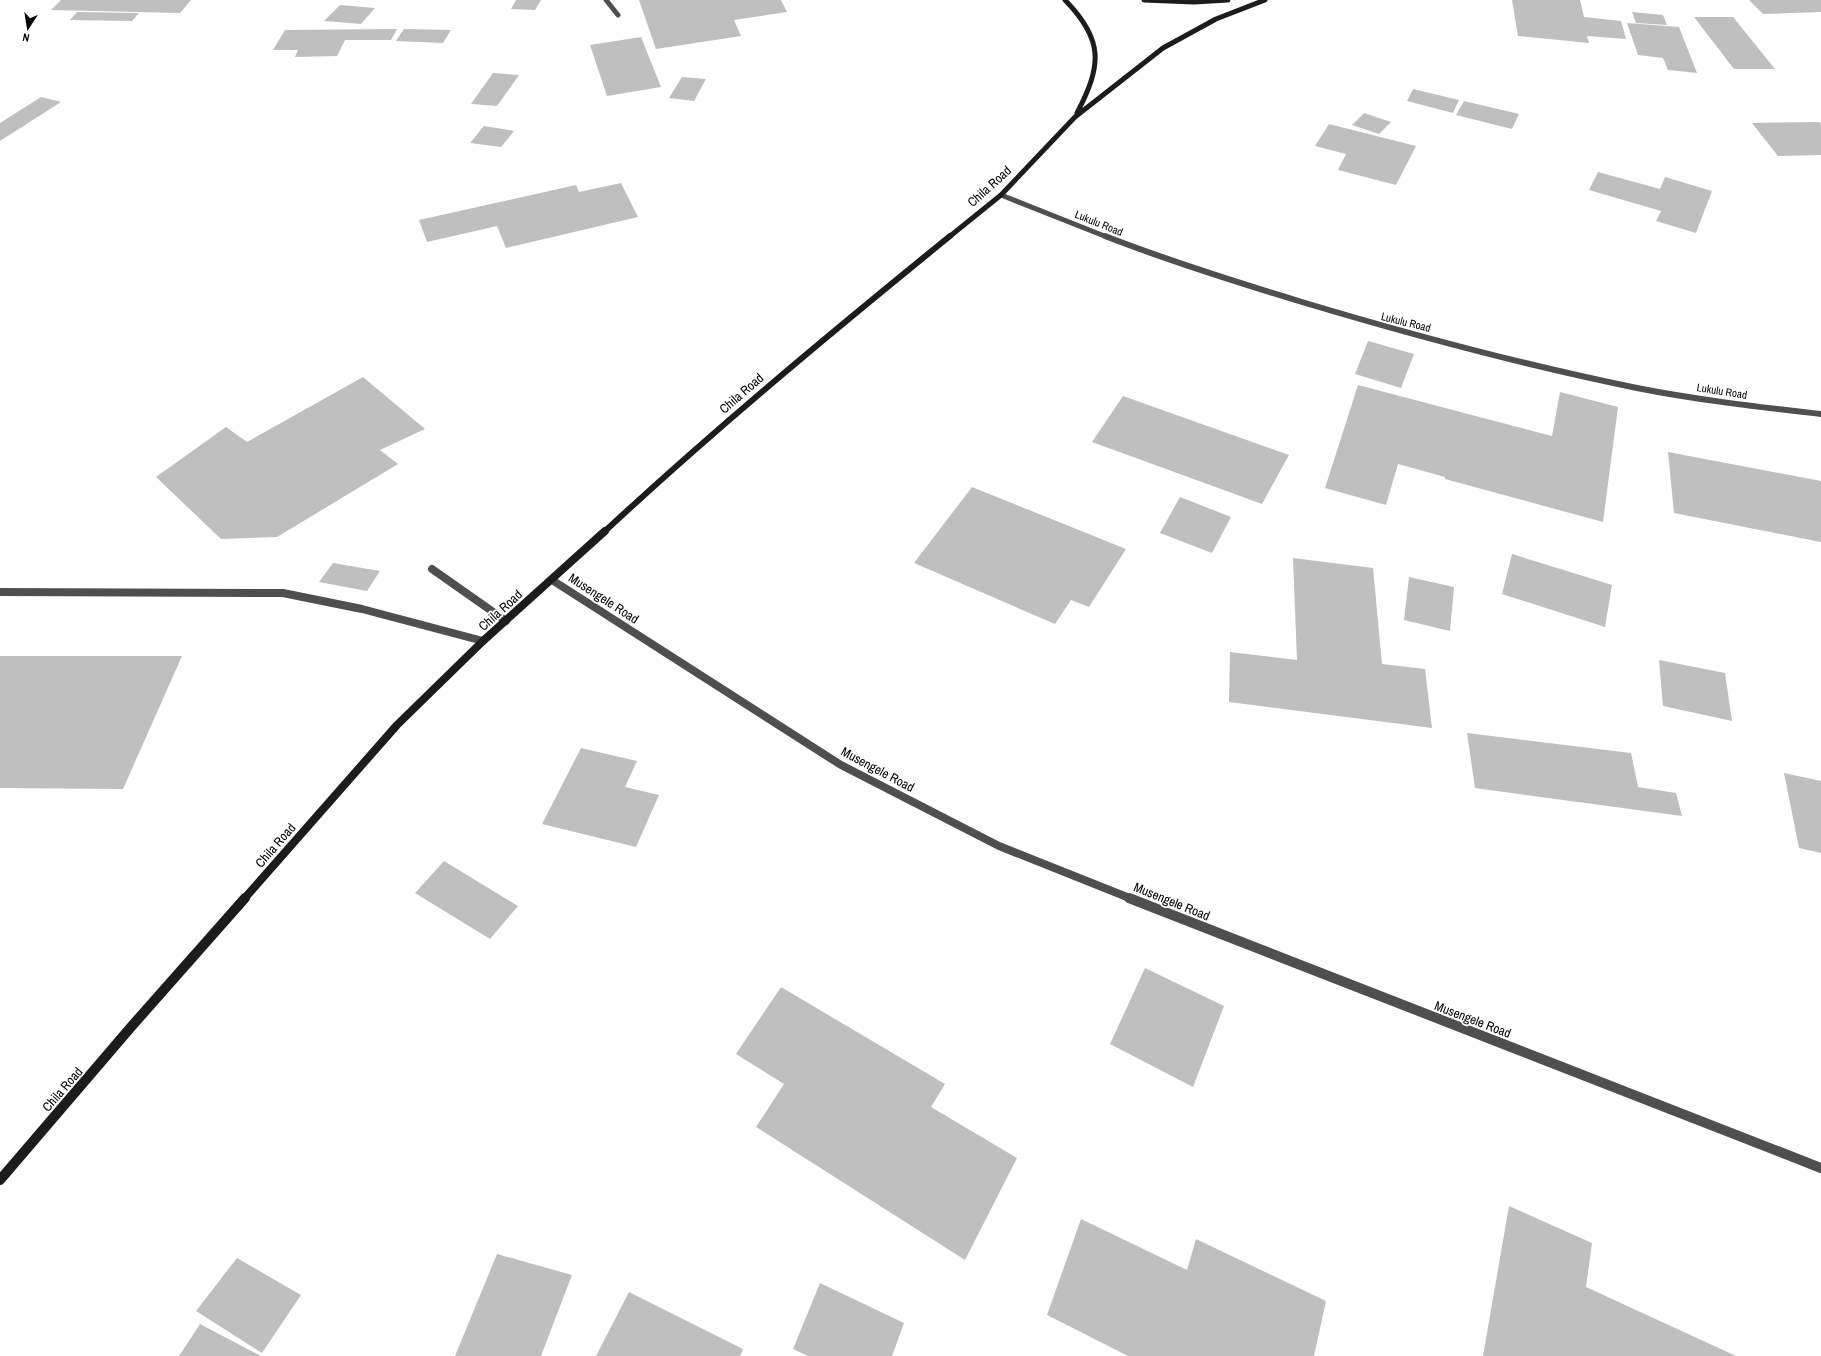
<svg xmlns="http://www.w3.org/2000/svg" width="1821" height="1356" viewBox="0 0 1821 1356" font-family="'Archivo Narrow',sans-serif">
<rect width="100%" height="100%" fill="#fff"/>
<path fill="#bfbfbf" d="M61 0H191L180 13 51 10Z
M516 0H541L535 10 511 9Z
M639 0H781L787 12 734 20 741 36 656 49Z
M1512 0H1580L1584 17 1621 21 1626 39 1587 36 1589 43 1518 36Z
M1749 0H1821V12L1763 14Z
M340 5 375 8 361 24 324 21Z
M77 12 139 13 132 21 70 20Z
M1632 12 1663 15 1667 25 1636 23Z
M1694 17H1733L1775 69H1734Z
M1627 23 1679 27 1697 73 1668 70 1663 58 1638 55Z
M397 29 391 40H345L337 56 295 57 298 50H273L285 30Z
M404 29 451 30 443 43 396 41Z
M641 37 661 87 607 96 590 45Z
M493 73 519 75 497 106 471 104Z
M682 77 706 79 694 101 669 98Z
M1413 89 1459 100 1453 113 1407 101Z
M41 97 61 102 0 141V123Z
M1464 101 1519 114 1512 129 1456 115Z
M1364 113 1391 122 1379 134 1352 125Z
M1819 122 1821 124V155L1778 156 1752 123Z
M1329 124 1416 146 1396 185 1338 170 1346 154 1315 146Z
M484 126 514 131 501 147 470 143Z
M1598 172 1660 189 1665 177 1712 191 1696 233 1656 221 1661 211 1589 190Z
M621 183 638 217 506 248 497 226 427 242 419 220 576 185 579 192Z
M1368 341 1414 354 1401 388 1355 374Z
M363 377 425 429 380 450 398 464 277 537 221 539 156 477 226 427 247 442Z
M1358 385 1552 436 1560 392 1618 407 1603 522 1445 479V477L1398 464 1386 505 1325 488Z
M1123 396 1289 455 1262 504 1092 442Z
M1668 452 1821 481V542L1674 513Z
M972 487 1126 549 1089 607 1071 600 1055 624 914 563Z
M1180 497 1231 517 1212 553 1160 533Z
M1512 554 1612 585 1605 627 1502 594Z
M1293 558 1373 568 1382 664 1425 669 1432 728 1229 702 1230 652 1297 660Z
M333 563 380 571 367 591 319 582Z
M1409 577 1454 587 1450 631 1404 620Z
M0 656H182L123 789 0 788Z
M1659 660 1725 673 1732 721 1663 706Z
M1467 733 1631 753 1638 787 1676 793 1682 816 1475 788Z
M581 748 637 761 625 787 659 795 636 847 542 824Z
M1784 773 1821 781V853L1799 848Z
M444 861 518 906 490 939 415 893Z
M1145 968 1224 1006 1193 1087 1110 1044Z
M781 987 945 1084 931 1107 1017 1158 965 1260 756 1127 784 1084 736 1054Z
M1509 1206 1592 1243 1586 1287 1736 1356H1483Z
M1081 1219 1187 1270 1196 1239 1326 1301 1314 1356H1128L1047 1315Z
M497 1254 572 1275 541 1356H455Z
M237 1258 301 1295 262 1353 196 1311Z
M820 1283 904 1323 892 1356H808L793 1349Z
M629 1292 743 1349 740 1356H596Z
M200 1324 261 1356H179Z"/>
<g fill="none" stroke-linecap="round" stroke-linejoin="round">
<path stroke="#4f4f4f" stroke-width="5" d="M606 0 618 15"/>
<path stroke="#4f4f4f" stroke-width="8" d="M432 569 506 621
M0 592 283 593 362 609 483 641"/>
<path stroke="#4f4f4f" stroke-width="5" d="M1001 195 1107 237"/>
<path stroke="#4f4f4f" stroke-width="6" d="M1105 236C1169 261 1236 282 1302 302 1412 335 1524 365 1637 388 1697 400 1760 407 1821 414"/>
<path stroke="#4f4f4f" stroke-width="8" d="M552 580 841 765 999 846 1132 899"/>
<path stroke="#4f4f4f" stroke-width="10" d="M1129 898 1821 1168"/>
<path stroke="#1c1c1c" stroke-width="5" d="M1065 0C1104 40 1102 65 1077 113
M1144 0 1194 2 1228 0
M949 237 1001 195 1075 117 1163 48 1216 19 1265 0"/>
<path stroke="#1c1c1c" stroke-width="6" d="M604 532C716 428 832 332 950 236"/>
<path stroke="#1c1c1c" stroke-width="8" d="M244 899 397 725 483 641 605 531"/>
<path stroke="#1c1c1c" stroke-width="10" d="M0 1180 131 1027 245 898"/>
</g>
<g text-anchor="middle" stroke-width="3.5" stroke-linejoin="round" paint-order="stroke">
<g font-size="11" fill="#000" stroke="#fff">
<text transform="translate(1099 223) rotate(22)" y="4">Lukulu Road</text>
<text transform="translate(1406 322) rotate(14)" y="4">Lukulu Road</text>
<text transform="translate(1722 391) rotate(9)" y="4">Lukulu Road</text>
</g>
<g font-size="13" fill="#000" stroke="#fff">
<text transform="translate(989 186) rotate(-42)" y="5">Chila Road</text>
<text transform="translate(741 393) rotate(-41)" y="5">Chila Road</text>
<text transform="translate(604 598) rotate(33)" y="5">Musengele Road</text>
<text transform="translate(500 610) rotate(-42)" y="5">Chila Road</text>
<text transform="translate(878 769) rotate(28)" y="5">Musengele Road</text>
<text transform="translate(275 845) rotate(-49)" y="5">Chila Road</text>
<text transform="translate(1172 901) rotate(22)" y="5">Musengele Road</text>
<text transform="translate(1473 1019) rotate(21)" y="5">Musengele Road</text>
<text transform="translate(62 1089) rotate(-49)" y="5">Chila Road</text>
</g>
</g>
<g transform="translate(28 28) rotate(192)" stroke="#ffffff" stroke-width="3" paint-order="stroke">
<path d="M0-3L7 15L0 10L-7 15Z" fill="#000000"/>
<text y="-6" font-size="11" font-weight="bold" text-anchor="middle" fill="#000000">N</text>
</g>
</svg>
